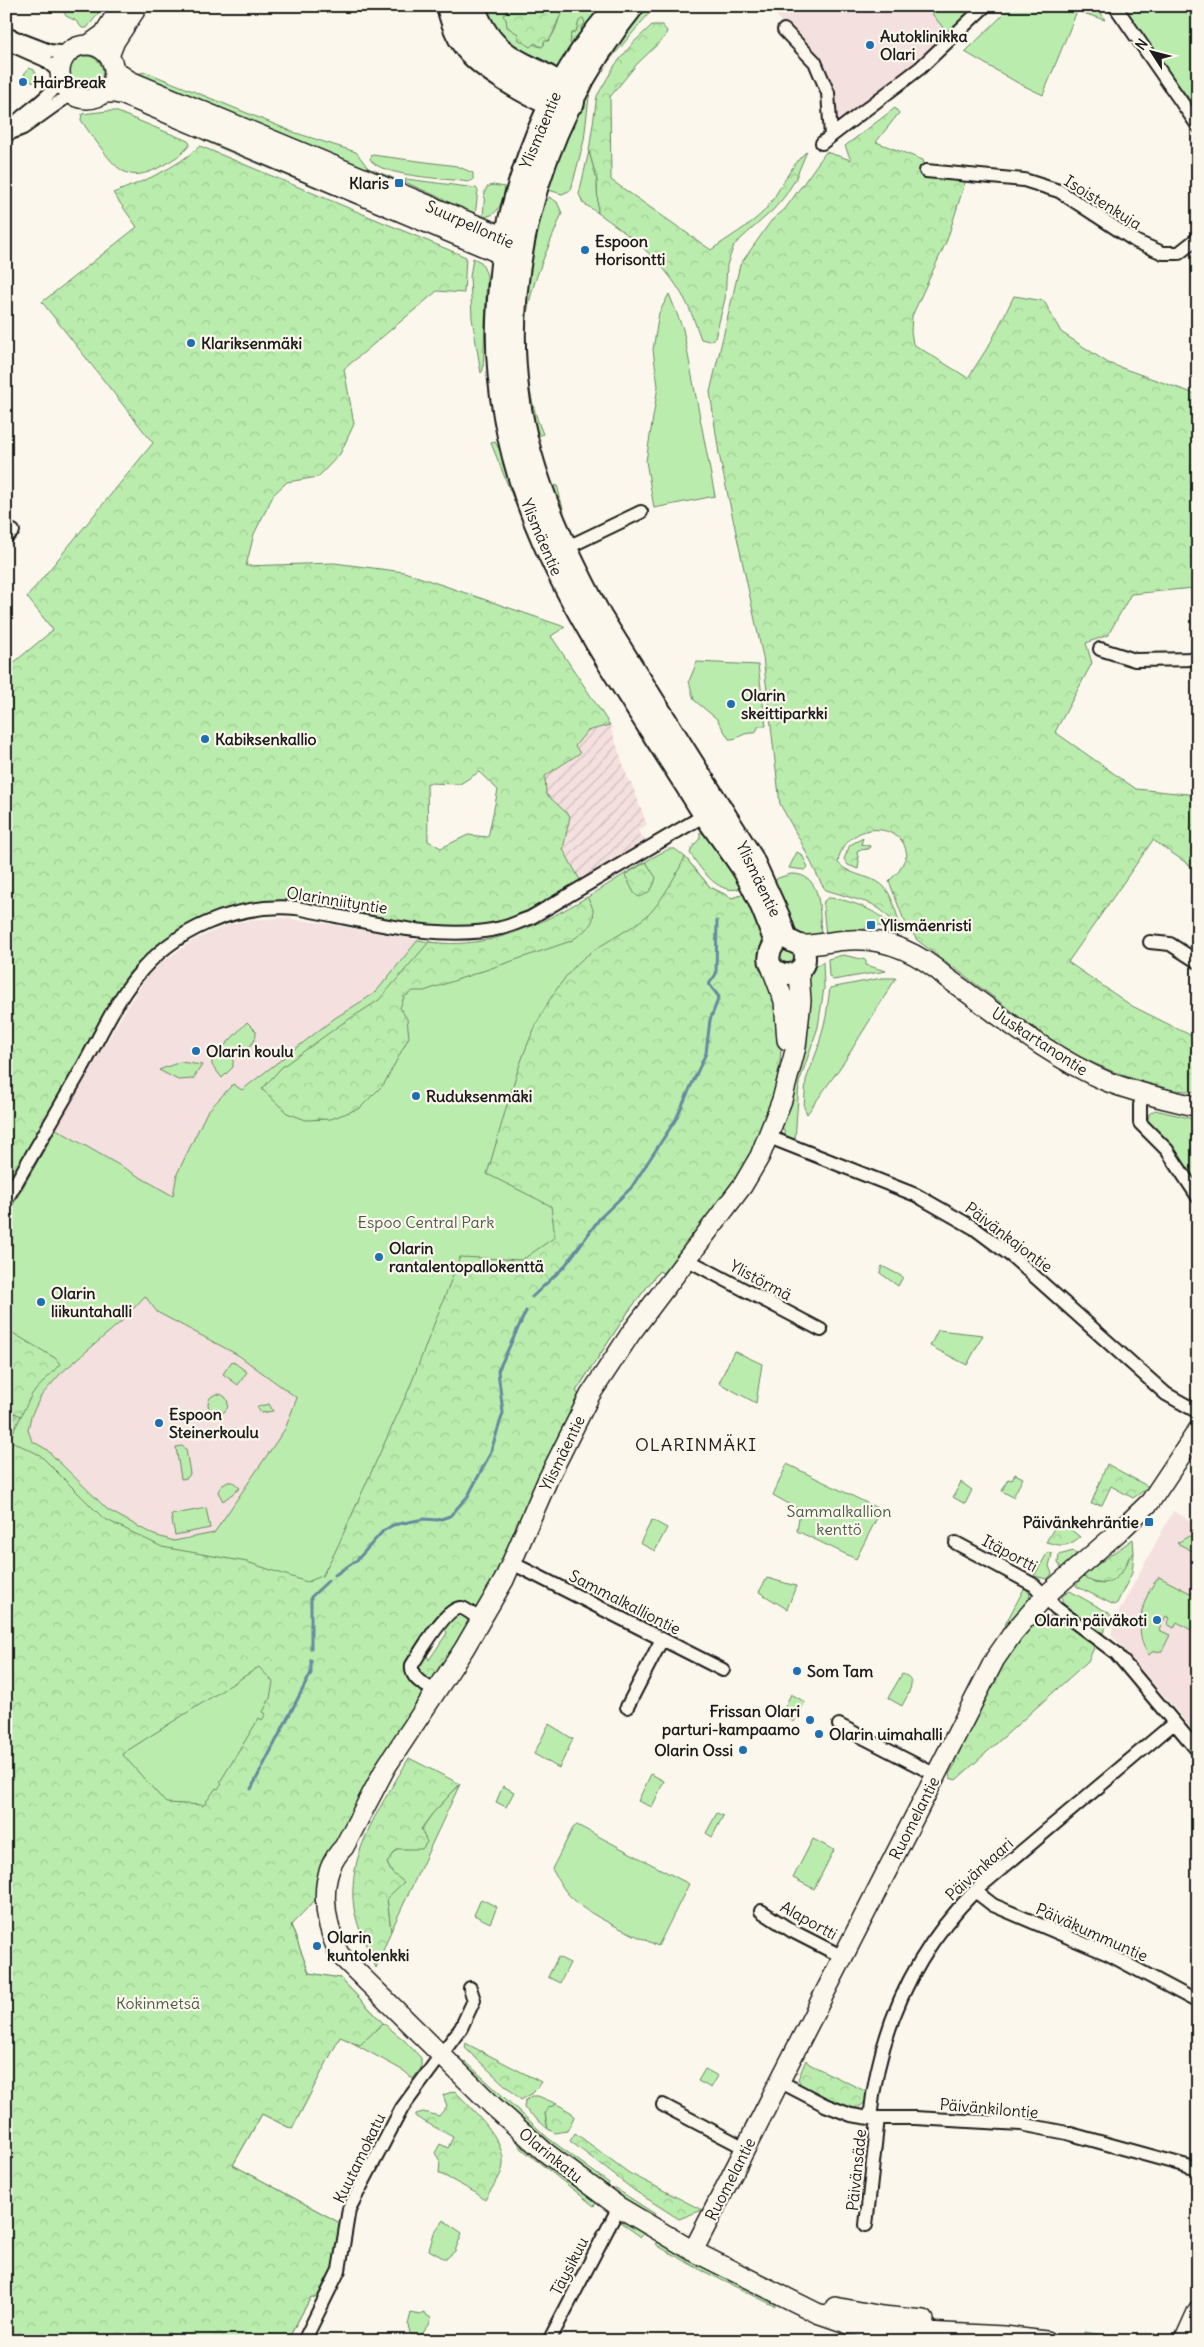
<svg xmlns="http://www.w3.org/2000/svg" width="1204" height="2347" viewBox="0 0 1204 2347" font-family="Delius,sans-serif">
<defs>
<pattern id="industrial-furrows" width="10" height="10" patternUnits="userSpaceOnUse" patternTransform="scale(1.25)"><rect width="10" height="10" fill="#f4e0de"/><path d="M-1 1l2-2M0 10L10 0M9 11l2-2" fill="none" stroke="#d1c0be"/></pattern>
<pattern id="forest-crowns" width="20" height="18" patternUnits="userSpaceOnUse" patternTransform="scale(1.25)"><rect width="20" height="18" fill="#baedad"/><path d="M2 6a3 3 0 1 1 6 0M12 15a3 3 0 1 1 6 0" fill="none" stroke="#9fcb94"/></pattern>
<pattern id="cemetery-stones" width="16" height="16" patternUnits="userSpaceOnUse" patternTransform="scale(1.25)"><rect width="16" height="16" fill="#baedad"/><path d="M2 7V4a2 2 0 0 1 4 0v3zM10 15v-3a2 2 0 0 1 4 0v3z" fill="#9fcb94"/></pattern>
</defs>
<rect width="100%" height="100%" fill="#fbf7ec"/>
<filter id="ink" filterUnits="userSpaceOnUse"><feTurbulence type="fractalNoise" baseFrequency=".02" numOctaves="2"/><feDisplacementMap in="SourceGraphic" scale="10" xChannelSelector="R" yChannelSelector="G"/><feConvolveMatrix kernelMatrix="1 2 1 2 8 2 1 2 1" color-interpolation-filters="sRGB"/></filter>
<g filter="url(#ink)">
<path fill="#f4e0de" d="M771 6H926L948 34 920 61 914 62 904 73 840 121 833 118 825 79 785 29Z
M283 918 322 923 418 940 375 993 335 1018 242 1090 233 1084 207 1112 177 1174 173 1196 56 1129 130 1002 146 978 161 963 194 940 230 924 260 919Z
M145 1296 157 1312 238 1355 297 1398 285 1429 214 1533 174 1541 154 1535 108 1510 46 1449 32 1441 28 1430 31 1416 41 1396 60 1374 122 1321Z
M1173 1511 1198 1525V1736L1111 1634 1119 1611Z"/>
<path fill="url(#industrial-furrows)" d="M610 725 629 782H631L647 825 638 830 642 837 648 839 580 880 563 849 570 816 546 794 545 776 580 753 575 746 587 731Z"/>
<path fill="#baedad" stroke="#6b8464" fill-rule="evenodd" d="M61 6H104L87 28H82L76 21 66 16Z
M479 6H504L507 11 506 19 518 34V39L541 47 544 45V40L548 41C555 34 562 15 559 6H606L580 41 583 19C577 36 573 59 556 69L546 62 538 65 510 51Z
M926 6H976L948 34Z
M1012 6H1097L1105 20 1077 11 1043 95 1018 83 965 52Z
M1124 6H1198V110L1164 66Z
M647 7 651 8V11L603 68 595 82 589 97 584 140 571 190 562 194 545 189 575 111 638 11Z
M69 73a17 17 0 1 1 34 0a17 17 0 1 1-34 0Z
M29 68 34 70 37 76 33 83 24 74Z
M146 72 296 133 356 152 368 168 393 178 396 181 395 183 138 76 140 73Z
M108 111H115L188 141 190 144C184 154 172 160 162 166 134 181 122 176 104 152 96 141 88 131 81 120L82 114Z
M203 138 362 204 361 206 353 203 223 149 203 140Z
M589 151 597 180 598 213 583 203 579 194Z
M372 155 457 166 473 173V180L468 182C447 178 380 177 370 159Z
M406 179 476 188 478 190 475 216 443 204 445 200 405 182Z
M493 185 505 187C502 201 500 216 483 217L485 191 487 187Z
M549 197 557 202 562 213C551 242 536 272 529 303 521 343 527 398 543 434L539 436 528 407 523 306 539 210 542 209Z
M473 258 481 262 487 275 483 370 481 373 472 318 470 277Z
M669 294 683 329 715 496 654 508 646 461 658 386 653 350 659 313Z
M495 442 502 454 530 531 527 533 491 443Z
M557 485 564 513 559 517 553 487Z
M697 662 758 665 766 726H759L755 733C740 732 740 740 729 739L717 719 694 700 689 681Z
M700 832 708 836 744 887C720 898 702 871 690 853L692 848 700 838Z
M669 849H675L685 857 710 887 732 898 747 893 762 934V953L782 1033 780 1063 663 1273 659 1271 628 1312 576 1391 579 1395 445 1611 291 1925 309 1973 340 1978 383 2023 404 2040 421 2058V2068L413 2079 404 2071 340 2036 292 2129 262 2114 233 2165 340 2223 317 2297H311L287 2341H6V1217L56 1129 173 1196 177 1174 207 1112 233 1084 242 1090 335 1018 375 993 418 940C435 943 451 945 468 944 541 941 606 879 669 849ZM145 1296 157 1312 238 1355 297 1398 285 1429 214 1533 174 1541 154 1535 108 1510 46 1449 32 1441 28 1430 31 1416 41 1396 60 1374 122 1321Z
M797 852 802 855 808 867 805 870 789 868Z
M791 874C824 873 819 913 821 937L807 939 794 933 771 884 778 878Z
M828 898C845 898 885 912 891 929L870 924 863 930 826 936 823 906 824 901Z
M780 957a7 7 0 1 1 14 0a7 7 0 1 1-14 0Z
M843 955 866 960V965L886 971 833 980 829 976 828 959Z
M823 962 824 988 818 1027 799 1083 795 1140 786 1136 781 1124 806 976 815 966Z
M882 978H896L844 1062 807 1114 804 1107 806 1080 818 1048 826 1017 830 988Z
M247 1022 256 1031C257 1047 242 1049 233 1058V1067L222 1078 212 1065V1059Z
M180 1062 202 1065 193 1079 178 1080 159 1070Z
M1155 1110 1198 1120V1184L1167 1140 1148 1121 1149 1114Z
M882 1266 903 1277 898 1286 880 1273Z
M938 1330 983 1335 967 1365 930 1346Z
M734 1351 762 1364 756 1403 719 1383Z
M232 1361 247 1372 238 1385 223 1374Z
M208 1404a10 10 0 1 1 20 0a10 10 0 1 1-20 0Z
M269 1404 273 1411 261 1413 257 1407Z
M182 1446 186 1449 190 1474 187 1478 181 1479 176 1447Z
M787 1464 881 1510 856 1559 797 1531 800 1510 773 1495Z
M1015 1474 1023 1478 1013 1497 1002 1491 1008 1479 1012 1480Z
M228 1482H233L240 1488 223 1501 218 1492 221 1486Z
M961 1482 972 1490 965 1504 953 1497Z
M206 1508 210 1528 175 1535 171 1515Z
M652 1520 667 1528 655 1551 640 1543Z
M1189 1536 1198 1541V1554L1177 1543Z
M1073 1551 1076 1554 1062 1569 1058 1563 1059 1555Z
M1048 1552 1052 1554 1049 1566 1052 1574 1047 1579 1034 1576Z
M1134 1553 1132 1573 1117 1603 1114 1605 1076 1586 1083 1575 1094 1583 1103 1584 1127 1564 1129 1557Z
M1159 1577 1192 1594 1198 1584V1622L1191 1630 1177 1622 1174 1628 1167 1624 1170 1618 1166 1616 1159 1630 1170 1635 1162 1651 1152 1652 1149 1655C1132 1634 1142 1596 1159 1577Z
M767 1578 796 1586 787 1609 759 1592Z
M1025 1587 1030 1594 1029 1602 991 1651Z
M1070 1591 1109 1613 1111 1616 1103 1633C1091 1625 1059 1611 1062 1596Z
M902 1674C919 1678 908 1694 902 1706L888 1698Z
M791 1694 805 1702 794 1722 781 1715Z
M549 1724 573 1739 559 1768 534 1754Z
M651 1774 664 1781 652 1807 638 1801Z
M460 1784 391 1931 387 1898 392 1873 387 1863 397 1849 421 1830 432 1814Z
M503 1786 514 1792 506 1807 496 1802Z
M717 1813 723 1816 712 1837 706 1833Z
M577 1825 689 1884 658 1946C632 1933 593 1919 572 1898 563 1890 558 1879 552 1869L573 1828Z
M813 1839 834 1850 814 1889 793 1878Z
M481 1899 497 1907 490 1923 474 1915Z
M558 1957 570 1963 560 1983 548 1977Z
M466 2062 548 2138 609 2183 606 2190 563 2157 461 2066Z
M705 2069 718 2076 711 2088 698 2081Z
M532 2096H538L557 2104 548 2108 545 2114 548 2129 524 2108 525 2101Z
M519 2140 598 2201 594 2206 522 2149 519 2145Z
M615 2188 655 2214 652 2220 610 2193Z
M443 2220 462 2233 455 2251 447 2258H443L429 2250 434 2233Z
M626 2221 645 2231 641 2237 620 2222Z
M659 2239 762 2295 776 2304 775 2306 699 2269 656 2245Z
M411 2313 420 2315 423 2313 431 2318 429 2325 419 2338 410 2333 408 2325Z
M1084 2332 1140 2341H1105L1084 2335Z"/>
<path fill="url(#forest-crowns)" stroke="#6b8464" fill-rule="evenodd" d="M504 6H559L562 14C555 22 556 32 548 41H544V45L541 47 535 43 530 47 518 39V34L507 27 506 19 503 16 507 11Z
M583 18 585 23 581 28 583 34 574 47 570 43 571 34 576 31 579 21Z
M652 25H662L667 31 665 37 636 65 610 97 611 180 711 250C726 239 751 225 764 211 779 194 790 165 807 151L795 180 785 196 773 210 734 245 727 265 725 299 715 338 709 341 701 339C695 323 690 307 681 293 662 260 628 234 598 213L597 180 589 151 597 96 615 65 634 42Z
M895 108 899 113 876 142 923 160 926 171 967 176 947 240 912 316 911 331 913 344 968 378 991 342 1014 296 1044 301 1061 332 1108 363 1198 395V491L1192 521 1194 588 1131 594 1108 635 1086 643 1092 663 1055 732 1136 789 1198 795V871L1153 840 1068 962 1132 1006 1198 1039V1092L1164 1089 1114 1072 1064 1050 917 940 903 918 889 881 899 871 907 855C906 851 905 845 902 841 900 838 896 836 893 834 870 821 840 838 838 863 852 878 876 875 886 889 894 900 897 916 901 929L881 910 872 904 826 890 822 885 802 844 780 804 763 657 719 454 710 392 740 265 771 221 785 209 826 152 851 160 845 146Z
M200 146 466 257 464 293 437 291 344 369 354 424 340 454 318 477 287 482 274 494 254 534 246 566 334 563 404 572 565 627 551 636 610 725 587 731 575 746 580 753 545 776 546 794 570 816 563 849 580 880C552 897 523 916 492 923 456 930 421 925 386 918 357 913 327 906 297 903 228 894 172 928 127 976L6 1187V669L53 630 27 597 153 443 42 302 137 227 113 193C144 181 175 169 200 146ZM479 772 498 790 488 837 468 835 441 848 428 841 427 783 460 784Z
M863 838 861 844 870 846 869 849 858 850 857 853 859 861 858 869 848 865 844 859 850 845Z
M685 857 710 887 732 898 747 893 762 934V953L774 981 782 1033 780 1063 772 1101 747 1165 727 1194 663 1273 659 1271 628 1312 576 1391 579 1395 485 1601 480 1609 461 1605 407 1667 424 1688 425 1694 317 1898 291 1925 309 1973 340 1978 383 2023 360 2045 340 2037 292 2129 262 2114 233 2165 340 2223 333 2267 317 2297H311L287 2341H6V1329L55 1358 60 1364 32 1394 9 1440 40 1455 103 1518 162 1547 247 1562 307 1582 322 1576 335 1552 409 1389 460 1257 522 1260 555 1237 551 1206 487 1174C509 1103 524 1020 576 965 594 946 627 933 648 915 660 904 678 872 685 857ZM259 1667 273 1682 270 1698 263 1712 266 1714 262 1720 259 1718 220 1782 222 1784 218 1789 216 1788 204 1805 166 1803 122 1754Z
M646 862 656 878C653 889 649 894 639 897L634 893 625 875Z
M587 897C602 920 589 928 571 941L424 991H413L404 997 400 1008 407 1019 409 1037 384 1084 360 1108 331 1119 306 1120 287 1113 262 1089 282 1067 340 1025 379 1000 429 942C487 950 539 926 587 897Z
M1107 1464 1149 1487 1133 1498 1111 1486 1102 1505 1091 1504Z
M1059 1520 1080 1537C1066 1548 1062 1546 1046 1542Z
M1133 1539 1134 1553C1128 1557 1127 1563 1123 1570 1113 1585 1096 1588 1083 1575Z
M457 1611 471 1620 435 1679H427L417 1672 416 1666 425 1650 429 1660 447 1633 443 1624Z
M1053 1616 1092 1643 1094 1648 1088 1661 956 1780 950 1778 949 1774 956 1763 953 1758 998 1669 1029 1626 1040 1617Z
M409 1758 460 1784 432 1814 421 1829 427 1842 422 1849H397L387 1863 392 1873 404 1882 387 1898 391 1931 376 1968C367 1946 354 1923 353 1899 350 1847 384 1802 409 1758Z
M466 2043 469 2045 541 2082 533 2093 521 2100 465 2048Z
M806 2060 809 2064 867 2092C866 2095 866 2101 864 2103 853 2118 813 2091 801 2085L798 2079Z
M455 2091C472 2110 513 2144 501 2173 497 2183 489 2191 485 2200L476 2193 439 2173 440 2161 435 2153 440 2144 448 2148 453 2137 416 2117V2114L423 2112 439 2116 447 2106 443 2095Z
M557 2104 572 2113 574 2117 567 2131 555 2133 548 2129 545 2114 548 2108Z
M575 2133 629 2173 702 2210 679 2219 635 2191 570 2141Z"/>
<path fill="url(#cemetery-stones)" stroke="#6b8464" d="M6 1409 21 1416 6 1446Z"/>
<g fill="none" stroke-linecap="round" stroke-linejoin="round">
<path stroke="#648b9f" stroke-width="3" d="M532 1297 564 1267 600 1218 631 1188 676 1119 706 1053 710 1020 719 997 709 984 716 974 717 921
M335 1575 357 1560 383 1531 393 1525 424 1519 438 1520 450 1516 468 1496 490 1454 503 1413 498 1371 526 1311
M311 1648V1597L328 1581
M251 1789 311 1673V1660"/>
<defs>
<path id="street" d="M1115 6 1198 126
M784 30 815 62 828 93 831 136
M6 34 50 51 68 53
M11 45 45 60 59 72
M6 132C22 113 46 102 60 81
M6 135 23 128 65 98 76 97
M822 143 920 68 985 6
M926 171 1024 180 1059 191 1137 242 1163 253H1179L1198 238
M6 537 13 531
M566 548 641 512
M1100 649 1135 660 1198 659
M1150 942 1170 944 1198 962
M1143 1094 1140 1105V1123L1167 1150 1198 1197
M769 1137 916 1195 974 1228 1014 1258 1166 1394 1198 1412
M6 1200C31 1157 56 1114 80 1072 98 1041 113 1005 136 977 174 929 236 903 296 908 357 919 440 943 501 928 511 926 520 921 530 918L710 812
M686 1259 821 1330
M956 1543 1034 1585 1056 1608 1116 1653 1198 1751
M512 1563 723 1670
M435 1691C425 1685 410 1679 412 1665 420 1653 447 1605 462 1608 468 1610 476 1617 481 1621
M627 1707 662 1639
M839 1725 936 1775
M975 1891 993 1905 1108 1954 1198 2002
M761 1911 792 1931 843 1957
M779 2081 825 2105 851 2115 870 2118H915L1021 2124 1067 2133 1198 2169
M663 2105 745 2148
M870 2118C879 2031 913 1953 975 1891L1174 1723
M866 2225 878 2118
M304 2341 339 2270 349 2209 402 2108 461 2028 474 2000 470 1988
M549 2341 619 2207"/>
<path id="secondary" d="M90 44 104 34 121 6
M60 72a27 27 0 1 1 54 0a27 27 0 1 1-54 0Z
M109 56 115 41 138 6
M114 70 130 81 505 237 518 245
M105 93H115L124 95 487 248 501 254 517 250
M801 945C817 946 833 940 850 940 888 938 919 953 947 978 998 1014 1049 1057 1106 1081 1135 1093 1167 1099 1198 1107
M772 969 784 1001 787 1040
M799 972 801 1001 796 1047 782 1100 760 1156 743 1185 631 1333 590 1395 548 1479 504 1580 464 1649 386 1767 344 1847C316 1875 324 1921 339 1954L493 2106 545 2152 619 2207 693 2251 817 2313 852 2325 886 2330 1004 2336 1046 2341
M693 2251 995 1659 1013 1633 1045 1596 1123 1528 1150 1502 1198 1430
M835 2307 882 2316 924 2320
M1184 2341 1198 2310"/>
<path id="primary" d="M616 6C558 70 526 146 507 228 500 259 498 290 497 321 491 509 599 647 694 799 708 823 726 844 741 867 756 891 766 917 775 943 750 980 817 987 803 947L787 939 779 916 752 857 601 616C573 563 547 511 531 453 488 300 535 128 634 6"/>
<path id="highway" d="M449 6C453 22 459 39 470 51 485 68 528 94 549 102 557 104 564 103 572 102 558 74 524 71 501 51 486 39 479 24 472 6"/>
</defs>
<use href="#street" stroke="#1c1c1c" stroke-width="16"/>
<use href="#secondary" stroke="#1c1c1c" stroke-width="22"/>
<use href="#primary" stroke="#1c1c1c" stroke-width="24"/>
<use href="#highway" stroke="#1c1c1c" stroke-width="28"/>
<use href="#street" stroke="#fbf7ec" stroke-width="12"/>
<use href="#secondary" stroke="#fbf7ec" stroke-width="19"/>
<use href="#primary" stroke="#fbf7ec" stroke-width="20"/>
<use href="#highway" stroke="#fbf7ec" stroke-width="24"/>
</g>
</g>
<g fill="#1f6fb2" stroke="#fbf7ec" stroke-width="2">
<circle cx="870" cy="45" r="5"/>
<circle cx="23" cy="82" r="5"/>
<rect x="394" y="178" width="10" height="10" rx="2.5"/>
<circle cx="585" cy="250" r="5"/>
<circle cx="191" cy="343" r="5"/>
<circle cx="731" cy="704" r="5"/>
<circle cx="205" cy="739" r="5"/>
<rect x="866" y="920" width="10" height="10" rx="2.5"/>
<circle cx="196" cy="1051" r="5"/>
<circle cx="416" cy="1096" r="5"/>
<circle cx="379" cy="1257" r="5"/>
<circle cx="41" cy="1302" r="5"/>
<circle cx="159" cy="1423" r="5"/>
<rect x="1144" y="1517" width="10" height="10" rx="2.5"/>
<circle cx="1157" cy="1620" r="5"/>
<circle cx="797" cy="1671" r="5"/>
<circle cx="810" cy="1720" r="5"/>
<circle cx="819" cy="1734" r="5"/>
<circle cx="743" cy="1750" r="5"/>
<circle cx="317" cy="1946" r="5"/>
</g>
<g text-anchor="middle" stroke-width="4.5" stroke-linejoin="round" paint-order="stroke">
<g font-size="16" font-weight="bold" fill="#1c1c1c" stroke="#fbf7ec" text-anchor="start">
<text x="880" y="42">Autoklinikka<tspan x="880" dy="18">Olari</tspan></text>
<text x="33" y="88">HairBreak</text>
<text x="389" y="189" text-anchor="end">Klaris</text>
<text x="595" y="247">Espoon<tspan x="595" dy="18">Horisontti</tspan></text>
<text x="201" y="349">Klariksenmäki</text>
<text x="741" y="701">Olarin<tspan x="741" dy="18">skeittiparkki</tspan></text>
<text x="215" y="745">Kabiksenkallio</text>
<text x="881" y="931">Ylismäenristi</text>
<text x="206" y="1057">Olarin koulu</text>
<text x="426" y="1102">Ruduksenmäki</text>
<text x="389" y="1254">Olarin<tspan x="389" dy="18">rantalentopallokenttä</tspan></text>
<text x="51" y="1299">Olarin<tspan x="51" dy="18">liikuntahalli</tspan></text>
<text x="169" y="1420">Espoon<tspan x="169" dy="18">Steinerkoulu</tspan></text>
<text x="1139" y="1528" text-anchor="end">Päivänkehräntie</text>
<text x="1147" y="1626" text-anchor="end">Olarin päiväkoti</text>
<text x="807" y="1677">Som Tam</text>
<text x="800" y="1717" text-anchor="end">Frissan Olari<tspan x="800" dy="18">parturi-kampaamo</tspan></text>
<text x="829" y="1740">Olarin uimahalli</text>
<text x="733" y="1756" text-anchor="end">Olarin Ossi</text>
<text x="327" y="1943">Olarin<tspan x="327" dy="18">kuntolenkki</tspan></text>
</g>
<g font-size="16" fill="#1c1c1c" stroke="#fbf7ec">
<text transform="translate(540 130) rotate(-67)" y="6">Ylismäentie</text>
<text transform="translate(1103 202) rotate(32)" y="6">Isoistenkuja</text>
<text transform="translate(470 224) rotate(24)" y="6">Suurpellontie</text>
<text transform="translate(542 537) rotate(67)" y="6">Ylismäentie</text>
<text transform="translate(759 879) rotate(64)" y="6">Ylismäentie</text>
<text transform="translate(337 900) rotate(9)" y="6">Olarinniityntie</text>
<text transform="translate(1040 1041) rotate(33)" y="6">Uuskartanontie</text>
<text transform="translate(1009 1237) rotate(37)" y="6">Päivänkajontie</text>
<text transform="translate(761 1280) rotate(28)" y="6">Ylistörmä</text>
<text transform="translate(562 1453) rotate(-64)" y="6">Ylismäentie</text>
<text transform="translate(1010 1553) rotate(28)" y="6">Itäportti</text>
<text transform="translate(625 1602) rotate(27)" y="6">Sammalkalliontie</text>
<text transform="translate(914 1818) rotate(-63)" y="6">Ruomelantie</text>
<text transform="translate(979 1869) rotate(-42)" y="6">Päivänkaari</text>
<text transform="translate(809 1920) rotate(29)" y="6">Alaportti</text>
<text transform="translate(1092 1932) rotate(24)" y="6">Päiväkummuntie</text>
<text transform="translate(989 2108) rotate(5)" y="6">Päivänkilontie</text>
<text transform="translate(551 2155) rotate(39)" y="6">Olarinkatu</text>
<text transform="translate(359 2158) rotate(-64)" y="6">Kuutamokatu</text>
<text transform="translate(856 2170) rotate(-84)" y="6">Päivänsäde</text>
<text transform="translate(730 2179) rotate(-63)" y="6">Ruomelantie</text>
<text transform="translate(569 2266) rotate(-63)" y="6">Täysikuu</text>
</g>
<g font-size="16" fill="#4b5b48" stroke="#fbf7ec">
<text x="426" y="1228">Espoo Central Park</text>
<text x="839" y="1517">Sammalkallion<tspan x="839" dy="18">kenttö</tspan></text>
<text x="158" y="2009">Kokinmetsä</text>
</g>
<g font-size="18" letter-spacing="1" fill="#1c1c1c" stroke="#fbf7ec">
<text x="696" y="1451">OLARINMÄKI</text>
</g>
</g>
<rect width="1204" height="2347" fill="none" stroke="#fbf7ec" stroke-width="25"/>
<rect x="12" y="12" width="1179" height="2322" fill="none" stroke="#1c1c1c" stroke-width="2" filter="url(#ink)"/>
<g transform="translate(1152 52) rotate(306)" stroke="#fbf7ec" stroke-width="4" paint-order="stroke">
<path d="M0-4L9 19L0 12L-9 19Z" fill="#1c1c1c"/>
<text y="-8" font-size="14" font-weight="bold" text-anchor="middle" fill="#1c1c1c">N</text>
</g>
</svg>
